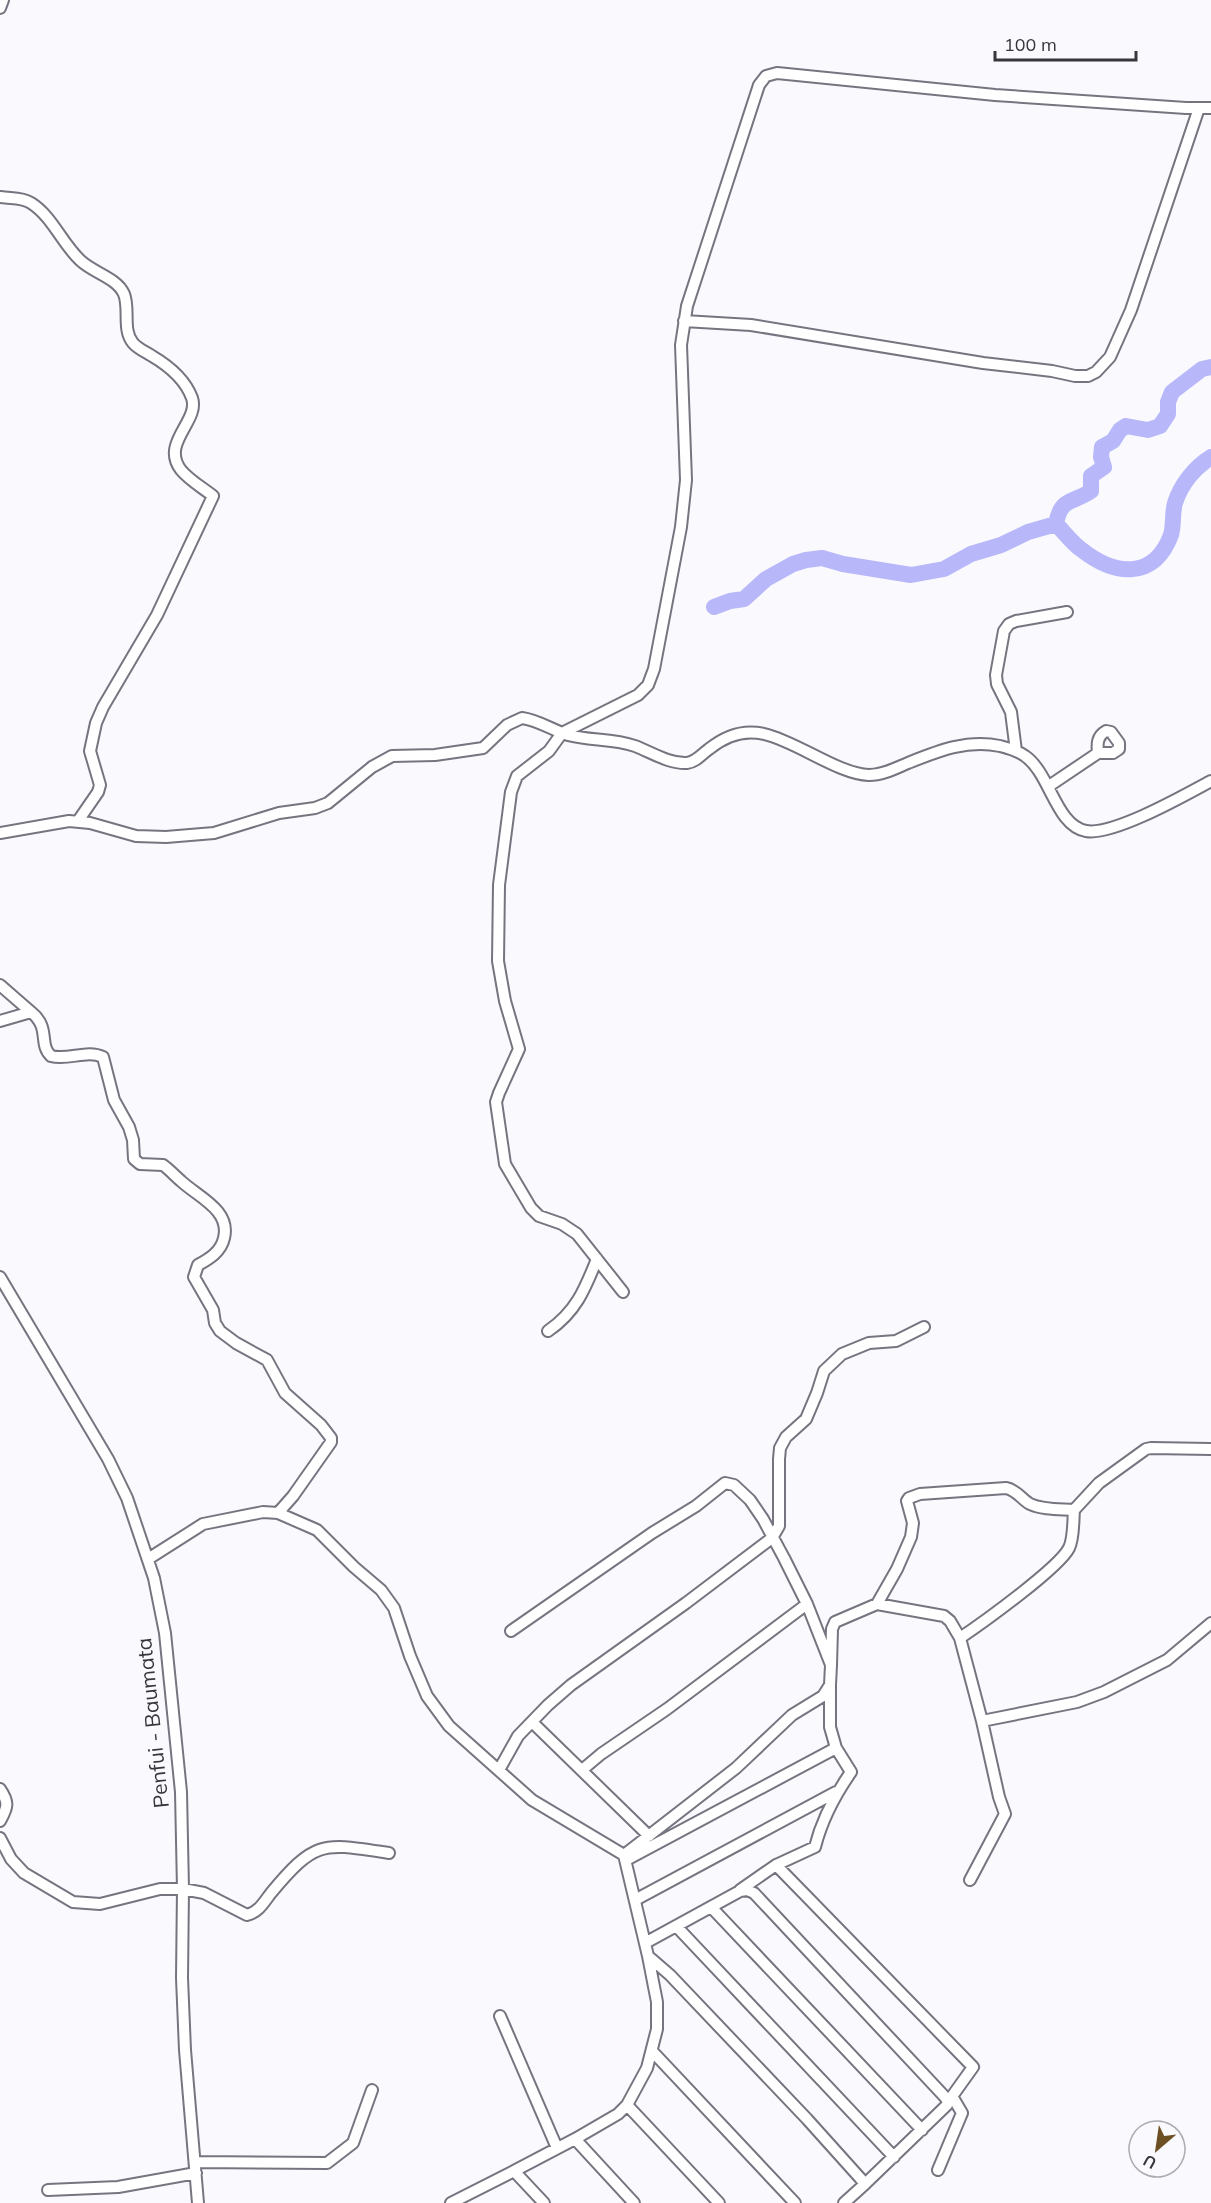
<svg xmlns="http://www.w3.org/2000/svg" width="1211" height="2203" viewBox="0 0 1211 2203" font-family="Mulish,sans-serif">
<rect width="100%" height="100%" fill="#f9f9fe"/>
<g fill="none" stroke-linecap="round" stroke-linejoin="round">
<path stroke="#b8b7f9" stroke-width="16" d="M1056 524C1061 497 1072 504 1091 491V476L1104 467 1101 457 1102 447 1113 441 1120 430 1126 426 1148 430 1160 426 1168 414V402L1172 392 1202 369 1211 367
M714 607 730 601 744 599 766 579 793 564 806 560 822 558 843 564 911 575 944 569 971 554 1001 545 1028 532 1056 524C1065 533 1072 543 1082 550 1115 576 1154 580 1171 535 1174 525 1172 513 1175 503 1181 484 1195 467 1211 457"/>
<defs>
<path id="minor" d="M0 8 3 0
M0 197C11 199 21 197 31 203 53 217 62 244 81 261 94 273 117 278 124 294 130 309 122 330 133 343 138 349 146 352 152 356 169 366 185 379 192 398 200 421 160 443 181 470 189 480 203 488 213 496L157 615 103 707 96 723 90 751 100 785 98 792 78 821
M684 321 751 325 983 363 1052 371 1075 376H1088L1096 372 1110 357 1131 310 1199 108
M1016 751 1011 712 997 684 996 675 1004 631 1009 624 1016 621 1067 612
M1049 786 1098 753H1113L1119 749V743L1111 732 1106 731C1097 736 1097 744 1098 753
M0 833 69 821 90 823 136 836 166 837 214 833 279 813 315 808 328 803 372 767 392 756 435 755 483 748 507 725 522 718C538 720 552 730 568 735 590 741 612 738 635 746 651 752 669 764 687 763 696 762 702 754 709 749 725 736 743 729 764 734 796 741 838 774 869 775 883 775 896 768 908 763 938 751 967 739 1000 746 1008 748 1018 751 1025 756 1050 773 1056 826 1086 831 1113 836 1185 795 1211 781
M0 985 31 1012
M0 1021 31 1012C51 1028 38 1044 51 1056 68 1061 87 1049 103 1057L114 1100 129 1127 133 1140 134 1159 140 1164 163 1165C170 1170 175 1176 181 1181 198 1197 231 1210 224 1238 221 1252 209 1259 198 1265L194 1277 213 1310 215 1323 220 1331 236 1343 267 1360 285 1393 321 1425 331 1438V1442L293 1496 278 1513
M0 1277 108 1459 127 1498 154 1578 165 1633 181 1792 183 1889 182 1978 185 2050 198 2203
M623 1292 577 1234 562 1224 539 1216 531 1208 505 1164 496 1102 499 1093 519 1049 505 1001 498 961 499 885 511 792 517 776 549 751 562 733 638 695 648 685 654 669 681 527 686 480 681 345 687 306 759 85 766 76 777 73 995 95 1186 108H1211
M548 1331C576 1312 585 1289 597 1259
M1074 1510 1099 1483 1146 1449 1151 1448 1211 1449
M148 1559 203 1524 263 1512 278 1513 317 1530 354 1567 381 1590 394 1608 410 1656 427 1696 449 1726 532 1800 624 1855 648 1956 657 2002V2029L647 2068 627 2105 618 2114 575 2139 514 2171 544 2203
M877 1604 944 1616 950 1621 960 1638
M511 1631 652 1533 696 1506 725 1483 734 1485 750 1500 763 1519 784 1558 807 1604 831 1665 830 1685 823 1696 792 1715 736 1768 624 1855
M831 1665 832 1629 835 1622 877 1604 897 1569 911 1537 913 1523 907 1501 909 1498 920 1494 1006 1488C1017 1490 1021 1499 1030 1504 1043 1510 1060 1509 1074 1510 1073 1521 1074 1538 1069 1548 1059 1568 981 1624 960 1638L982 1721 999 1797 1005 1814 970 1880
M982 1721 1077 1702 1104 1692 1167 1660 1211 1623
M532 1722 649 1836
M499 1770 518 1736 548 1705 571 1685 686 1603 772 1538 779 1526V1459L780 1448 786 1437 806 1419 817 1393 824 1371 842 1354 869 1343 896 1341 924 1327
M582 1770 601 1754 667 1709 807 1604
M0 1789C9 1802 8 1807 0 1821
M0 1838 11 1859 24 1873 73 1902 100 1904 160 1889H183L204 1893 247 1915C259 1912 264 1902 271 1893 316 1839 323 1843 389 1853
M626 1860 836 1748
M776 1865 815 1847C822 1819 835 1795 851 1772L836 1748 830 1727V1685
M740 1890 776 1865 973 2067 948 2102
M635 1900 836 1792
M711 1907 922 2130
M677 1927 894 2157
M645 1943 740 1891 747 1890 754 1893 945 2097 948 2102 947 2105 865 2184
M648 1956 670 1975 807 2119 860 2178 865 2184 844 2203
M500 2016 557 2148
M652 2051 795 2203
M627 2105 719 2203
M575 2139 634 2203
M195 2162 327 2163 353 2143 372 2090
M938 2170 962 2113 952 2096
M48 2190 118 2187 196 2173
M451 2203 514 2171"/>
</defs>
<use href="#minor" stroke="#757580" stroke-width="14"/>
<use href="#minor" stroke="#fff" stroke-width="10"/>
</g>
<g text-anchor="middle" stroke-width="5" stroke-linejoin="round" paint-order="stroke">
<g font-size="21" fill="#36363b" stroke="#f9f9fe">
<text transform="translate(153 1723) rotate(-96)" y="7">Penfui - Baumata</text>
</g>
</g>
<g transform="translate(1157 2149) rotate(209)"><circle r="28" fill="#f9f9fe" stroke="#ababb0" stroke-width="1.5"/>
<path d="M0-4.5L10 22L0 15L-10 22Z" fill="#6d4f24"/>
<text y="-9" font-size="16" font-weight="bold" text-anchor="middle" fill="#36363b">U</text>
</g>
<path d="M995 51v9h141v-9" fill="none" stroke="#36363b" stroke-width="3"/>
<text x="1004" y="51" font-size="18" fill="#36363b" stroke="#f9f9fe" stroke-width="4.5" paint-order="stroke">100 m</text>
</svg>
